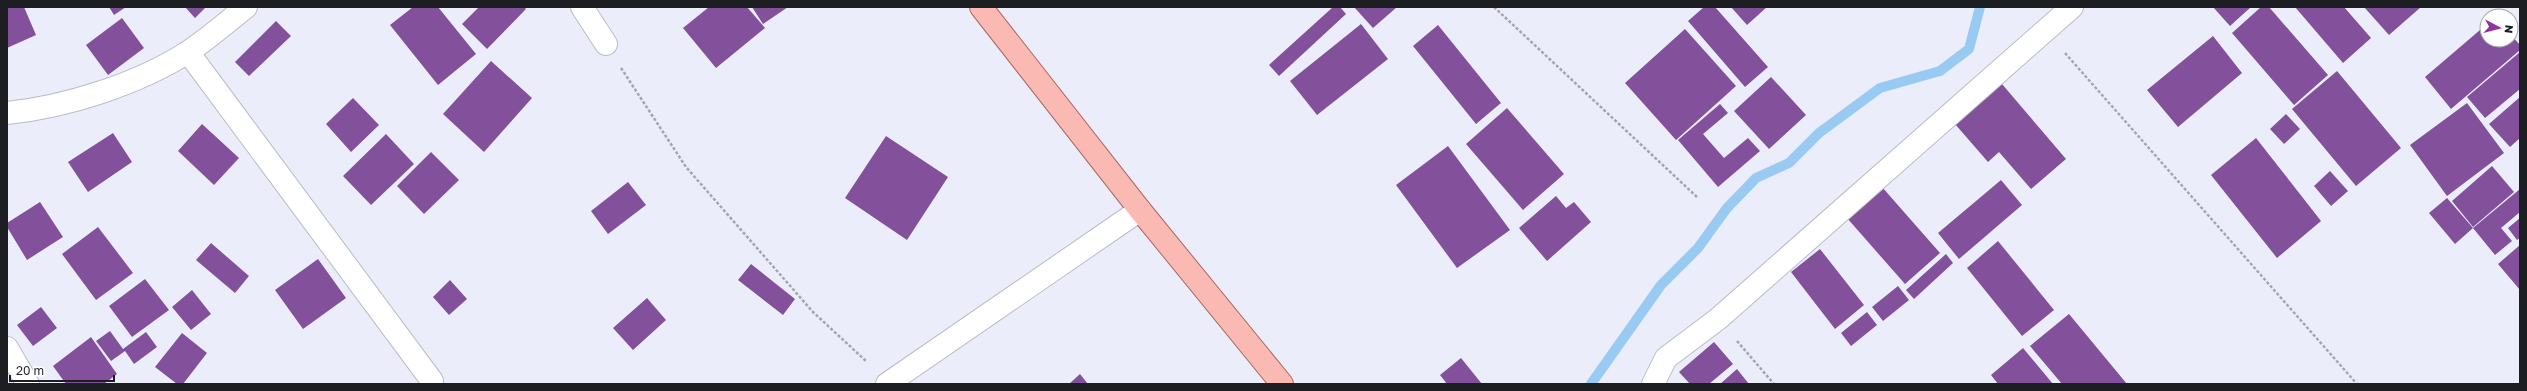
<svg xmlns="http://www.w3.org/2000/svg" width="2527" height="391" viewBox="0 0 2527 391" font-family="'Golos Text',sans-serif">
<rect width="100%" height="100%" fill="#ebeefa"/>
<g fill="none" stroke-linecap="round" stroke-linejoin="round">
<path stroke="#99cbf2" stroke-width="10" d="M1591 384 1661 285 1698 248 1727 208 1756 178 1789 163 1819 133 1880 88 1940 71 1969 49 1980 7"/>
</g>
<path fill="#83509b" d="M7 7H24L36 35 7 48Z
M109 7H126L114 15Z
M185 7H206L195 18Z
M413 7H438L476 54 438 85 390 25Z
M479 7H524L526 9 487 49 462 24Z
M709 7H747L765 28 716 68 683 28Z
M752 7H788L763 24Z
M1333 7H1340L1346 14 1279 76 1269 65Z
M1354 7H1397L1373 28Z
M1704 7H1715L1768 67 1745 87 1688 21Z
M1731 7H1767L1747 25Z
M2213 7H2251L2230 26Z
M2261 7H2269L2328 75 2294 105 2232 33Z
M2295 7H2344L2371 38 2343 63Z
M2364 7H2421L2389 35Z
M122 18 144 48 108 75 86 45Z
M276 21 291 36 249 76 235 62Z
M1361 24 1388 59 1317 115 1290 81Z
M2487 24V40H2511V35L2520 45V50L2451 109 2425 77Z
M1438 25 1501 103 1476 124 1413 46Z
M1685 29 1736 86 1676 140 1625 83Z
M2213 36 2242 73 2178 127 2147 90Z
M2520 52V89L2485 118 2467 97Z
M491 61 532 98 484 152 443 114Z
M2337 71 2401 148 2356 186 2292 109Z
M1771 77 1806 115 1769 149 1734 111Z
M2002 84 2066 159 2031 189 1999 152 1988 162 1955 124Z
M2520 97V138L2510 147 2489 124Z
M353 98 379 125 351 152 326 124Z
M2467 103 2504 153 2447 196 2410 145Z
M1720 104 1728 113 1703 134 1724 158 1748 138 1760 151 1718 187 1678 140Z
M1507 108 1564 174 1523 210 1466 144Z
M2286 114 2300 129 2284 144 2270 129Z
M202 124 239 158 214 185 178 151Z
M113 133 132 162 88 192 68 162Z
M386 134 414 164 371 205 343 176Z
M886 136 948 177 907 240 845 198Z
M2256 138 2321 221 2277 258 2211 175Z
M1448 146 1510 230 1457 268 1396 185Z
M431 152 459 180 424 214 397 186Z
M2492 166 2514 192 2473 227 2452 201Z
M2330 171 2348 191 2331 206 2314 186Z
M2001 180 2022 205 1959 259 1938 233Z
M628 182 646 205 608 234 591 211Z
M1882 187 1940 253 1905 284 1847 218Z
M2520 189V212L2501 228 2512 241 2495 255 2473 228Z
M1556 196 1566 208 1574 202 1591 222 1547 261 1519 228Z
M2447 198 2473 228 2455 244 2429 213Z
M40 202 63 237 27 260 7 227V223Z
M2520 218V238L2517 240 2508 228Z
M98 227 133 273 96 300 62 254Z
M1998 241 2054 310 2022 336 1967 268Z
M211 243 249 276 235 293 196 260Z
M2520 245V290L2498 264Z
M1820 249 1864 305 1835 329 1791 272Z
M1946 254 1953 263 1914 299 1906 290Z
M318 259 346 298 303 329 275 290Z
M751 264 795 299 783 315 738 280Z
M145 279 169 310 132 337 109 306Z
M450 280 467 299 449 315 433 297Z
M1898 286 1909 300 1883 321 1872 307Z
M192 290 211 314 191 330 172 307Z
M647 298 666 320 633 350 613 328Z
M41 307 57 328 33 346 17 325Z
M1867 312 1877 325 1851 346 1841 333Z
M2069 314 2127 384H2062L2030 346Z
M110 331 123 349 146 332 157 347 134 364 125 351 111 361 96 341Z
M182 333 207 353 183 384H177L155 367Z
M91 337 117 374 104 384H66L53 366Z
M1714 342 1733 364 1709 384H1690L1679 372Z
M2023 348 2053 384H1998L1991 375Z
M1461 358 1482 384H1447L1440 375Z
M1737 369 1749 384H1720Z
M1080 374 1088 384H1069Z"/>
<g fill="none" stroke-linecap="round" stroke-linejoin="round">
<defs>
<path id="minor" d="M582 7 606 44
M188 52 432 381
M7 113C66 107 138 84 188 52 208 39 227 22 246 7
M7 348 28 384
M887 384 1140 210
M1653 384 1666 358 1718 319 2072 7"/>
<path id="major" d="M981 7 1140 210 1282 384"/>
</defs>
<use href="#minor" stroke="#b9bcc7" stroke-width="24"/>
<use href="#major" stroke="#aa6660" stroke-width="24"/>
<path stroke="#a3a5af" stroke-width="2.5" stroke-dasharray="3 2" stroke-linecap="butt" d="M1494 7 1697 197
M2065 53 2357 384
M621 68 686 167 813 312 867 362
M1737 341 1774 384"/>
<use href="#minor" stroke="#fff" stroke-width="22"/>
<use href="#major" stroke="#fabab3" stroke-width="22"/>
</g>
<rect width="2527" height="391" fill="none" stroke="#1d1e22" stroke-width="16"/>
<g transform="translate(2499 28) rotate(97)"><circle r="19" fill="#ffffff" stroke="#a5a5a7"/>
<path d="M0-3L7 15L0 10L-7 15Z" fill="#91349e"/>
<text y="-6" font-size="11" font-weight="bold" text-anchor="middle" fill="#1d1e22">N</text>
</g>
<path d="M10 375v6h104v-6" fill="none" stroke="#1d1e22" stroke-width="2"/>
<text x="16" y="375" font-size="12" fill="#1d1e22" stroke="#ffffff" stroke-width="3" paint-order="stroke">20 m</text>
</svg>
